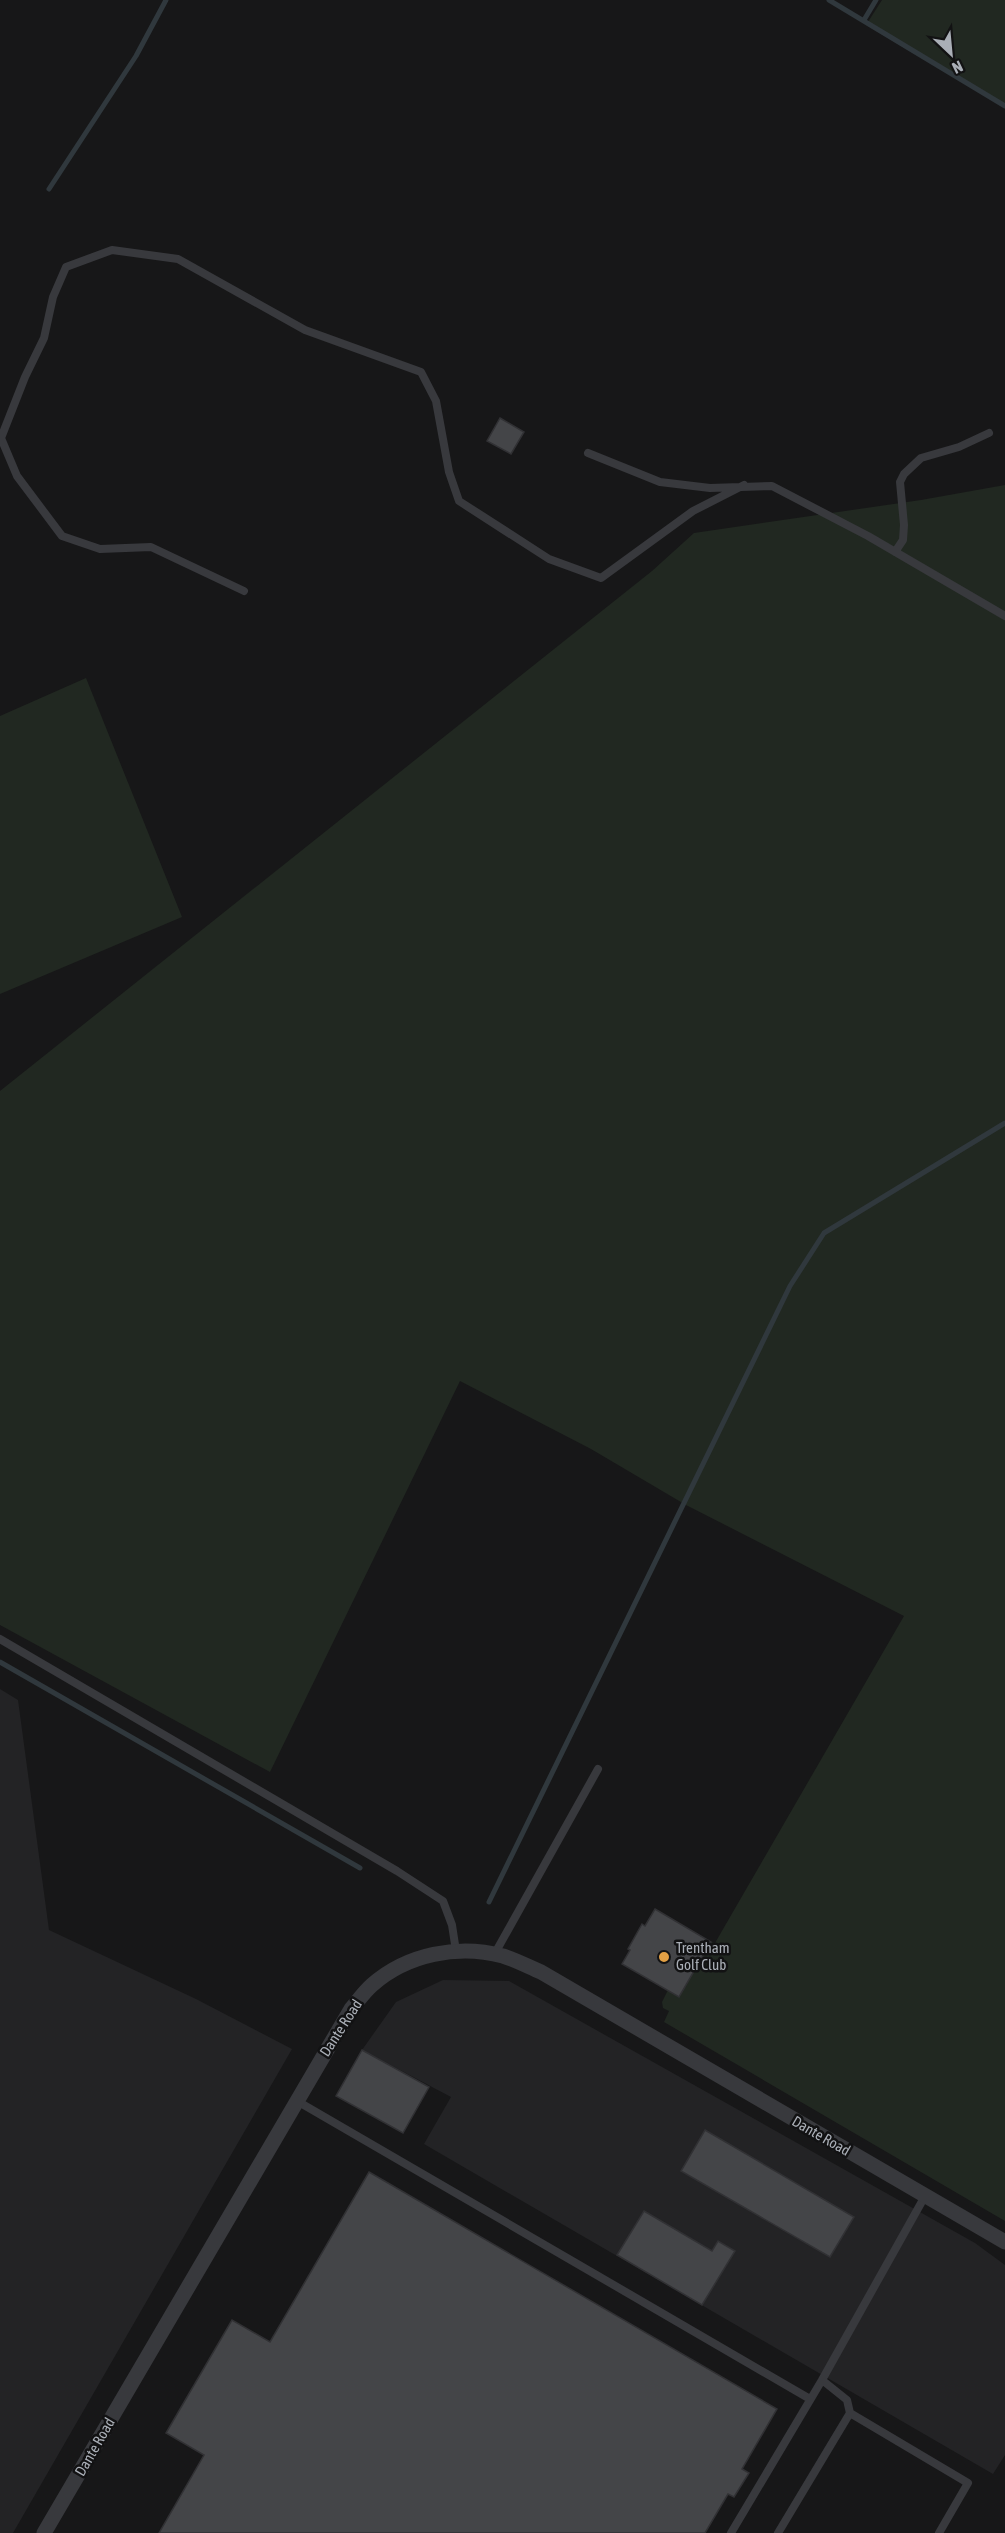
<svg xmlns="http://www.w3.org/2000/svg" width="1005" height="2533" viewBox="0 0 1005 2533" font-family="'Asap Condensed',sans-serif">
<rect width="100%" height="100%" fill="#171718"/>
<path fill="#232325" d="M0 1689 18 1700 49 1930 196 1999 292 2049 13 2533H0Z
M443 1980 509 1981 975 2243 1005 2265V2455L993 2474 424 2144 451 2097 362 2050 396 2002Z"/>
<path fill="#212821" d="M882 0H1005V108L866 25Z
M1005 485V2221L664 2022 669 2011 663 2008 662 2002 668 1990 679 1997 711 1942 715 1943 904 1616 686 1505 591 1449 460 1381 270 1772 0 1625V1091L652 571 694 533 921 500Z
M86 678 182 917 0 994V716Z"/>
<g fill="none" stroke-linecap="round" stroke-linejoin="round">
<path stroke="#30383d" stroke-width="5" d="M829 0 1005 106
M864 20 876 0
M49 189 136 56 166 0
M0 1662 360 1868
M489 1902 790 1286 824 1233 1005 1123"/>
</g>
<path fill="#444548" stroke="#313134" stroke-width="1.5" d="M500 418 524 432 511 454 487 441Z
M655 1909 711 1942 679 1997 622 1964 630 1950 628 1949 642 1924 645 1926Z
M362 2050 429 2087 403 2133 336 2096Z
M705 2130 854 2217 830 2257 681 2171Z
M369 2172 777 2409 742 2469 749 2473 734 2497 728 2494 705 2533H159L204 2455 166 2433 232 2320 270 2342Z
M644 2211 712 2251 718 2241 735 2251 702 2305 617 2255Z"/>
<g fill="none" stroke-linecap="round" stroke-linejoin="round">
<path stroke="#38393d" stroke-width="8" d="M588 453 660 482 710 488 772 486 868 536 1005 616
M895 552 903 540 904 525 900 482 904 474 921 458 959 447 989 433
M244 591 151 547 100 549 62 536 17 476 1 438 25 377 44 338 53 297 66 267 112 250 178 259 305 330 421 372 436 401 449 472 459 501 549 559 601 578 693 511 744 485
M0 1639 397 1871 443 1901 452 1925 456 1951
M494 1955 598 1769
M297 2101 810 2399
M822 2380 847 2400 850 2413
M731 2533 822 2380 925 2196
M778 2533 850 2413 968 2483 939 2533"/>
<path stroke="#38393d" stroke-width="15" d="M44 2533 351 2009C358 2001 364 1992 372 1985 407 1954 458 1944 503 1956 516 1960 529 1967 541 1972L1005 2242"/>
</g>
<circle fill="#e2a045" stroke="#121213" stroke-width="2" cx="664" cy="1957" r="6"/>
<g text-anchor="middle" stroke-width="5" stroke-linejoin="round" paint-order="stroke">
<g font-size="15" fill="#aaafb7" stroke="#121213" text-anchor="start">
<text x="676" y="1953">Trentham<tspan x="676" dy="17">Golf Club</tspan></text>
</g>
<g font-size="15" fill="#aaafb7" stroke="#121213">
<text transform="translate(341 2028) rotate(-57)" y="5">Dante Road</text>
<text transform="translate(821 2136) rotate(30)" y="5">Dante Road</text>
<text transform="translate(95 2447) rotate(-60)" y="5">Dante Road</text>
</g>
</g>
<g transform="translate(951 54) rotate(154)" stroke="#121213" stroke-width="4.5" paint-order="stroke">
<path d="M0-4.5L10 22L0 15L-10 22Z" fill="#aaafb7"/>
<text y="-9" font-size="16" font-weight="bold" text-anchor="middle" fill="#aaafb7">N</text>
</g>
</svg>
